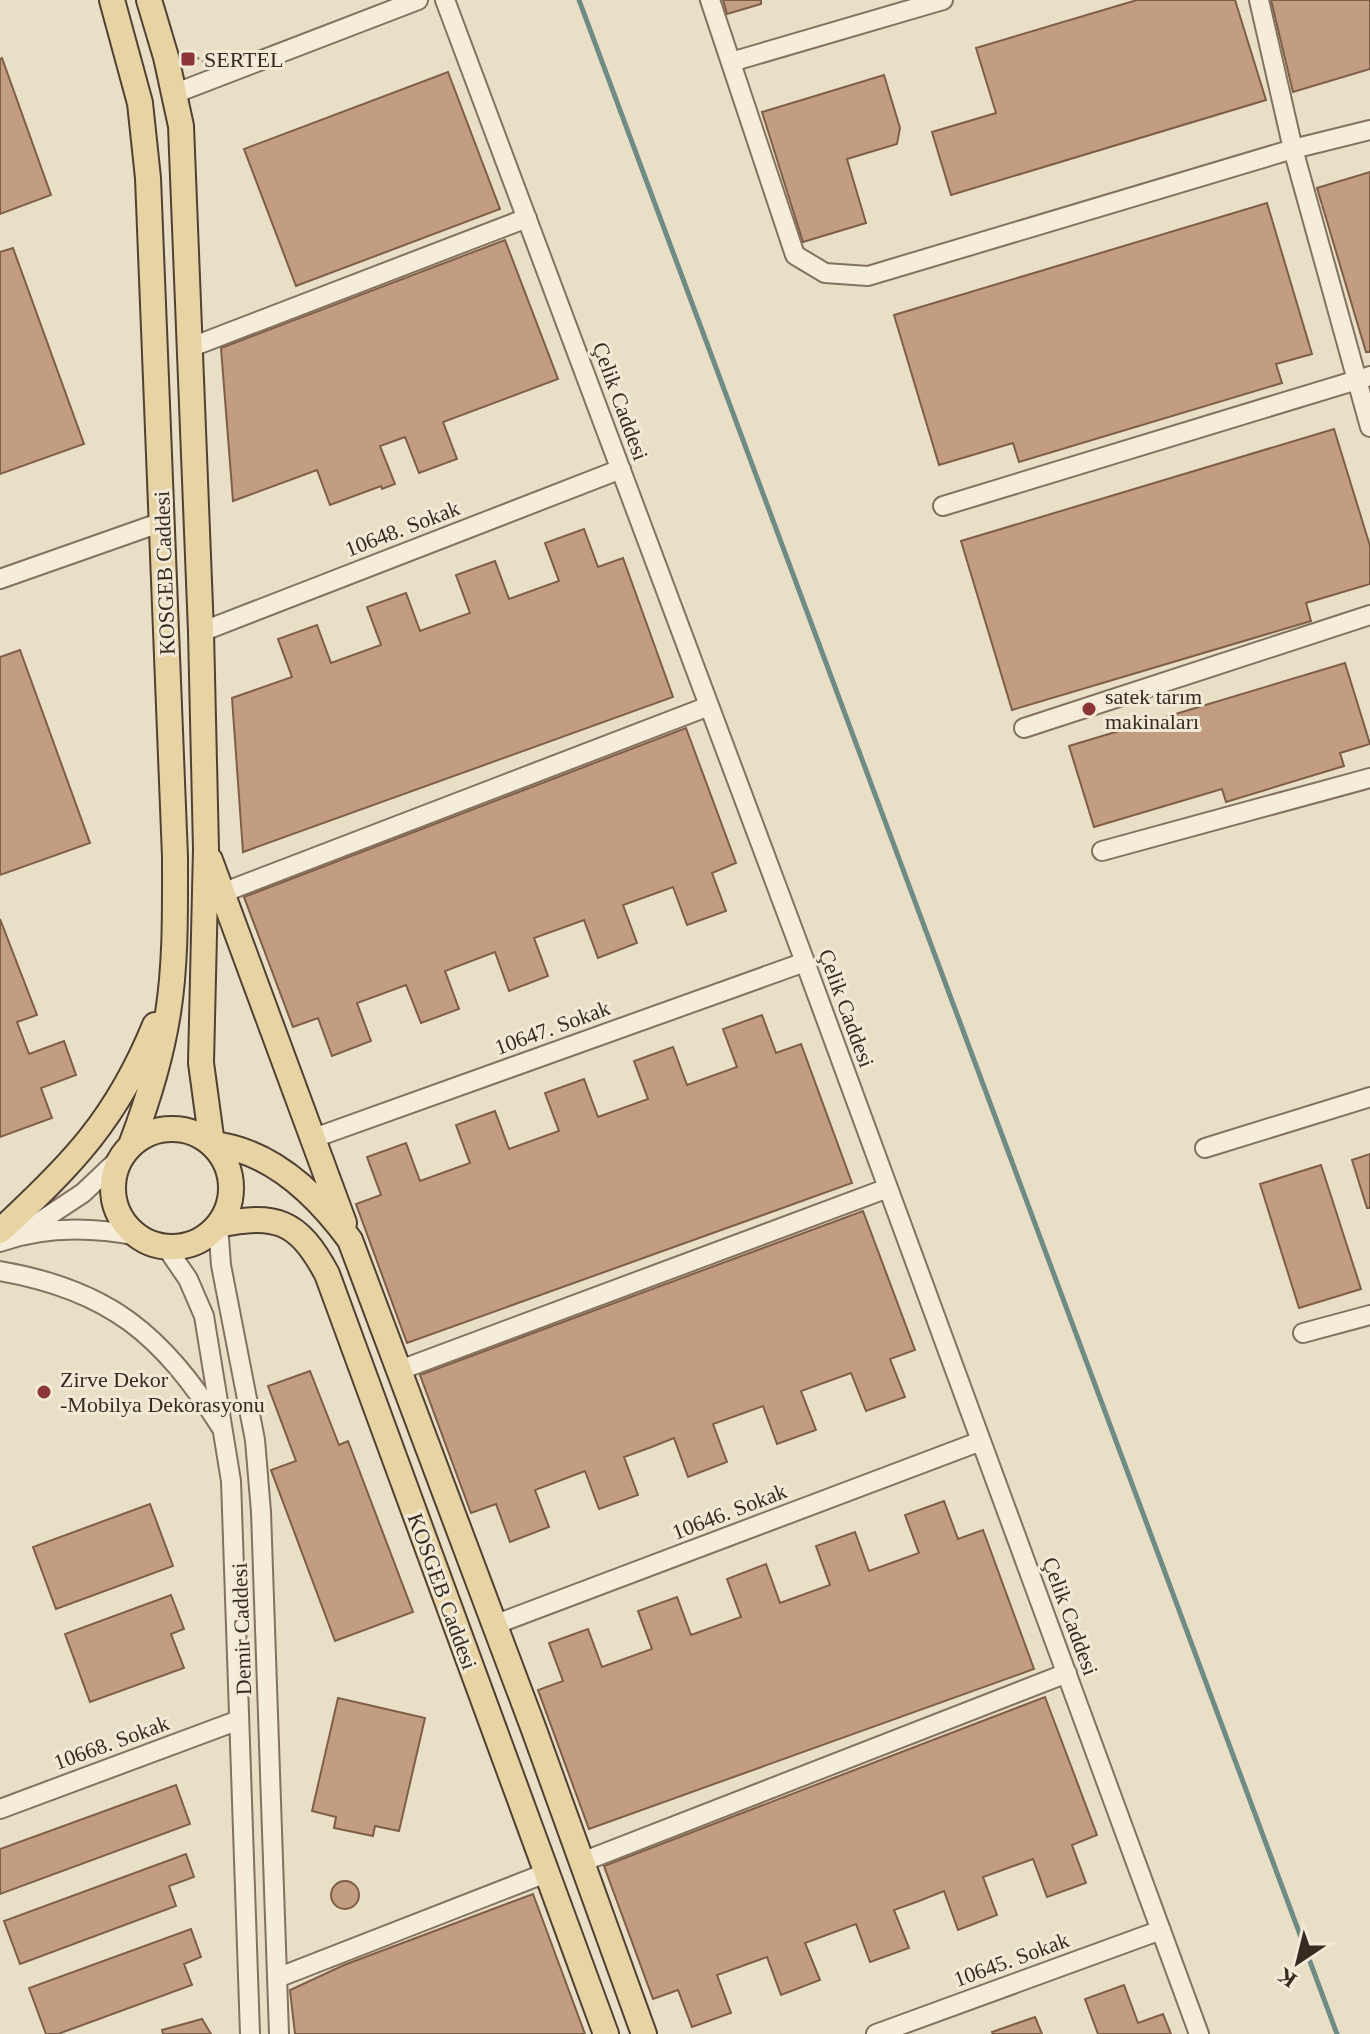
<svg xmlns="http://www.w3.org/2000/svg" width="1370" height="2034" viewBox="0 0 1370 2034" font-family="Georgia,serif">
<rect width="100%" height="100%" fill="#e9dfc7"/>
<g fill="none" stroke-linecap="round" stroke-linejoin="round">
<path stroke="#708b84" stroke-width="5" d="M579 0 1337 2034"/>
</g>
<path fill="#c39d81" stroke="#7f5e47" stroke-width="2" d="M723 0H761V4L727 14Z
M1137 0H1235L1266 100 951 195 932 132 996 113 976 48Z
M1271 0H1370V69L1293 92Z
M2 58 51 195 0 214V59Z
M448 72 500 209 296 286 244 149Z
M884 75 900 128 897 144 847 159 866 223 803 242 762 112Z
M1370 172V352H1366L1317 188Z
M1267 203 1312 354 1276 364 1282 383 1019 462 1013 443 939 465 894 315Z
M505 240 558 379 443 422 457 459 419 473 405 437 380 446 395 484 382 489 381 486 330 505 317 470 233 501 221 348Z
M13 248 84 444 0 474V252Z
M1334 429 1370 546V584L1306 603 1311 621 1012 710 961 541Z
M584 529 598 567 623 558 673 697 243 852 232 698 292 677 278 639 317 625 331 663 381 645 367 607 406 593 420 631 470 613 456 575 495 561 509 599 559 581 545 543Z
M20 650 90 843 0 875V657Z
M1345 663 1370 744 1340 753 1344 766 1226 802 1222 789 1094 827 1069 746Z
M686 728 736 863 712 873 726 911 687 925 673 887 623 905 637 943 598 958 584 920 534 938 548 976 509 991 495 952 445 971 459 1009 421 1023 406 985 357 1003 371 1041 332 1056 318 1018 293 1027 244 897Z
M0 919 37 1015 17 1022 29 1054 64 1041 76 1075 41 1088 52 1118 0 1137Z
M762 1015 776 1053 801 1044 852 1183 407 1343 356 1204 381 1195 367 1157 406 1143 420 1181 470 1163 456 1125 495 1111 509 1149 559 1131 545 1093 584 1079 598 1117 648 1099 634 1061 673 1047 687 1085 737 1067 723 1029Z
M1370 1154V1208H1367L1352 1160Z
M1321 1165 1361 1289 1299 1308 1260 1184Z
M863 1211 915 1350 890 1359 905 1397 866 1411 851 1373 801 1391 816 1430 777 1444 763 1406 713 1424 727 1462 688 1477 674 1438 649 1448 624 1457 638 1495 599 1509 585 1471 535 1490 549 1527 510 1542 496 1504 471 1513 420 1375Z
M310 1371 339 1445 348 1441 413 1612 335 1641 271 1470 296 1461 268 1386Z
M944 1501 958 1539 983 1530 1034 1669 589 1829 538 1690 563 1681 549 1643 588 1629 602 1667 652 1649 638 1611 677 1597 691 1635 741 1617 727 1579 766 1564 780 1603 830 1585 816 1546 855 1532 869 1571 919 1553 905 1515Z
M150 1504 173 1566 56 1609 33 1547Z
M171 1595 184 1629 171 1634 184 1668 90 1702 65 1634Z
M1045 1697 1097 1835 1072 1845 1086 1883 1047 1897 1033 1859 983 1877 997 1915 958 1930 944 1891 919 1901 894 1910 909 1948 870 1962 856 1924 805 1943 820 1980 781 1995 767 1957 717 1975 731 2013 692 2027 678 1990 653 1999 604 1866Z
M338 1698 425 1718 399 1831 375 1826 373 1836 334 1828 336 1817 312 1811Z
M176 1785 190 1824 0 1894V1849Z
M186 1854 194 1877 169 1886 176 1906 20 1964 4 1921Z
M331 1895a14 14 0 1 1 28 0a14 14 0 1 1-28 0Z
M533 1894 585 2034H295L290 1990 344 1965Z
M191 1929 201 1957 184 1964 192 1985 58 2034H46L29 1988Z
M1124 1985 1138 2023 1163 2014 1171 2034H1098L1085 1999Z
M1035 2017 1042 2034H993L992 2032Z
M202 2019 211 2034H163L162 2030Z"/>
<g fill="none" stroke-linecap="round" stroke-linejoin="round">
<defs>
<path id="minor" d="M445 0 805 962 1199 2034
M710 0 795 255 825 273 868 276 1293 149 1370 130
M1259 0 1293 149 1370 427
M731 62 943 0
M176 93 418 0
M189 348 527 218
M943 506 1370 376
M0 579 162 522
M201 632 621 469
M1024 728 1370 615
M1102 851 1370 778
M222 893 709 706
M314 1138 805 962
M1205 1148 1370 1097
M218 1225 221 1265 255 1440 261 1512 279 2034
M27 1230 83 1193 122 1156
M0 1242C45 1226 92 1227 138 1236
M166 1247 188 1279 204 1316 231 1481 250 2034
M0 1271C110 1290 162 1335 221 1427
M1303 1333 1370 1315
M400 1370 888 1188
M494 1625 981 1441
M0 1809 239 1720
M582 1862 1067 1673
M277 1978 546 1873
M876 2034 1161 1930"/>
<path id="major" d="M112 0 140 103 148 178 175 857C175 909 176 962 168 1013 161 1058 147 1103 131 1145
M149 0 166 57 181 126 201 632 206 849 201 1063 212 1144C270 1150 317 1195 350 1240L533 1727 644 2034
M210 860 344 1223
M113 1188a59 59 0 1 1 118 0a59 59 0 1 1-118 0Z
M218 1225C276 1213 298 1220 327 1274L606 2034
M0 1231C73 1164 117 1118 155 1025"/>
</defs>
<use href="#minor" stroke="#83725f" stroke-width="22"/>
<use href="#major" stroke="#514132" stroke-width="28"/>
<path stroke="#83725f" stroke-width="3" stroke-dasharray="6 4" stroke-linecap="butt" d="M185 51 206 63"/>
<use href="#minor" stroke="#f5edda" stroke-width="18"/>
<use href="#major" stroke="#e8d3a4" stroke-width="24"/>
</g>
<g fill="#8b3536" stroke="#f2ead6" stroke-width="3">
<rect x="180" y="51" width="16" height="16" rx="4"/>
<circle cx="1089" cy="709" r="8"/>
<circle cx="44" cy="1392" r="8"/>
</g>
<g text-anchor="middle" stroke-width="6" stroke-linejoin="round" paint-order="stroke">
<g font-size="22" fill="#352b21" stroke="#f2ead6" text-anchor="start">
<text x="204" y="67">SERTEL</text>
<text x="1105" y="704">satek tarım<tspan x="1105" dy="25">makinaları</tspan></text>
<text x="60" y="1387">Zirve Dekor<tspan x="60" dy="25">-Mobilya Dekorasyonu</tspan></text>
</g>
<g font-size="22" fill="#352b21" stroke="#f2ead6">
<text transform="translate(621 401) rotate(70)" y="8">Çelik Caddesi</text>
<text transform="translate(402 528) rotate(-21)" y="8">10648. Sokak</text>
<text transform="translate(164 573) rotate(-92)" y="8">KOSGEB Caddesi</text>
<text transform="translate(847 1008) rotate(70)" y="8">Çelik Caddesi</text>
<text transform="translate(552 1027) rotate(-20)" y="8">10647. Sokak</text>
<text transform="translate(729 1511) rotate(-21)" y="8">10646. Sokak</text>
<text transform="translate(443 1591) rotate(70)" y="8">KOSGEB Caddesi</text>
<text transform="translate(1071 1616) rotate(70)" y="8">Çelik Caddesi</text>
<text transform="translate(241 1629) rotate(-92)" y="8">Demir Caddesi</text>
<text transform="translate(111 1742) rotate(-20)" y="8">10668. Sokak</text>
<text transform="translate(1011 1959) rotate(-20)" y="8">10645. Sokak</text>
</g>
</g>
<g transform="translate(1298 1962) rotate(215)" stroke="#f2ead6" stroke-width="6" paint-order="stroke">
<path d="M0-6L14 30L0 20L-14 30Z" fill="#352b21"/>
<text y="-12" font-size="22" font-weight="bold" text-anchor="middle" fill="#352b21">K</text>
</g>
</svg>
